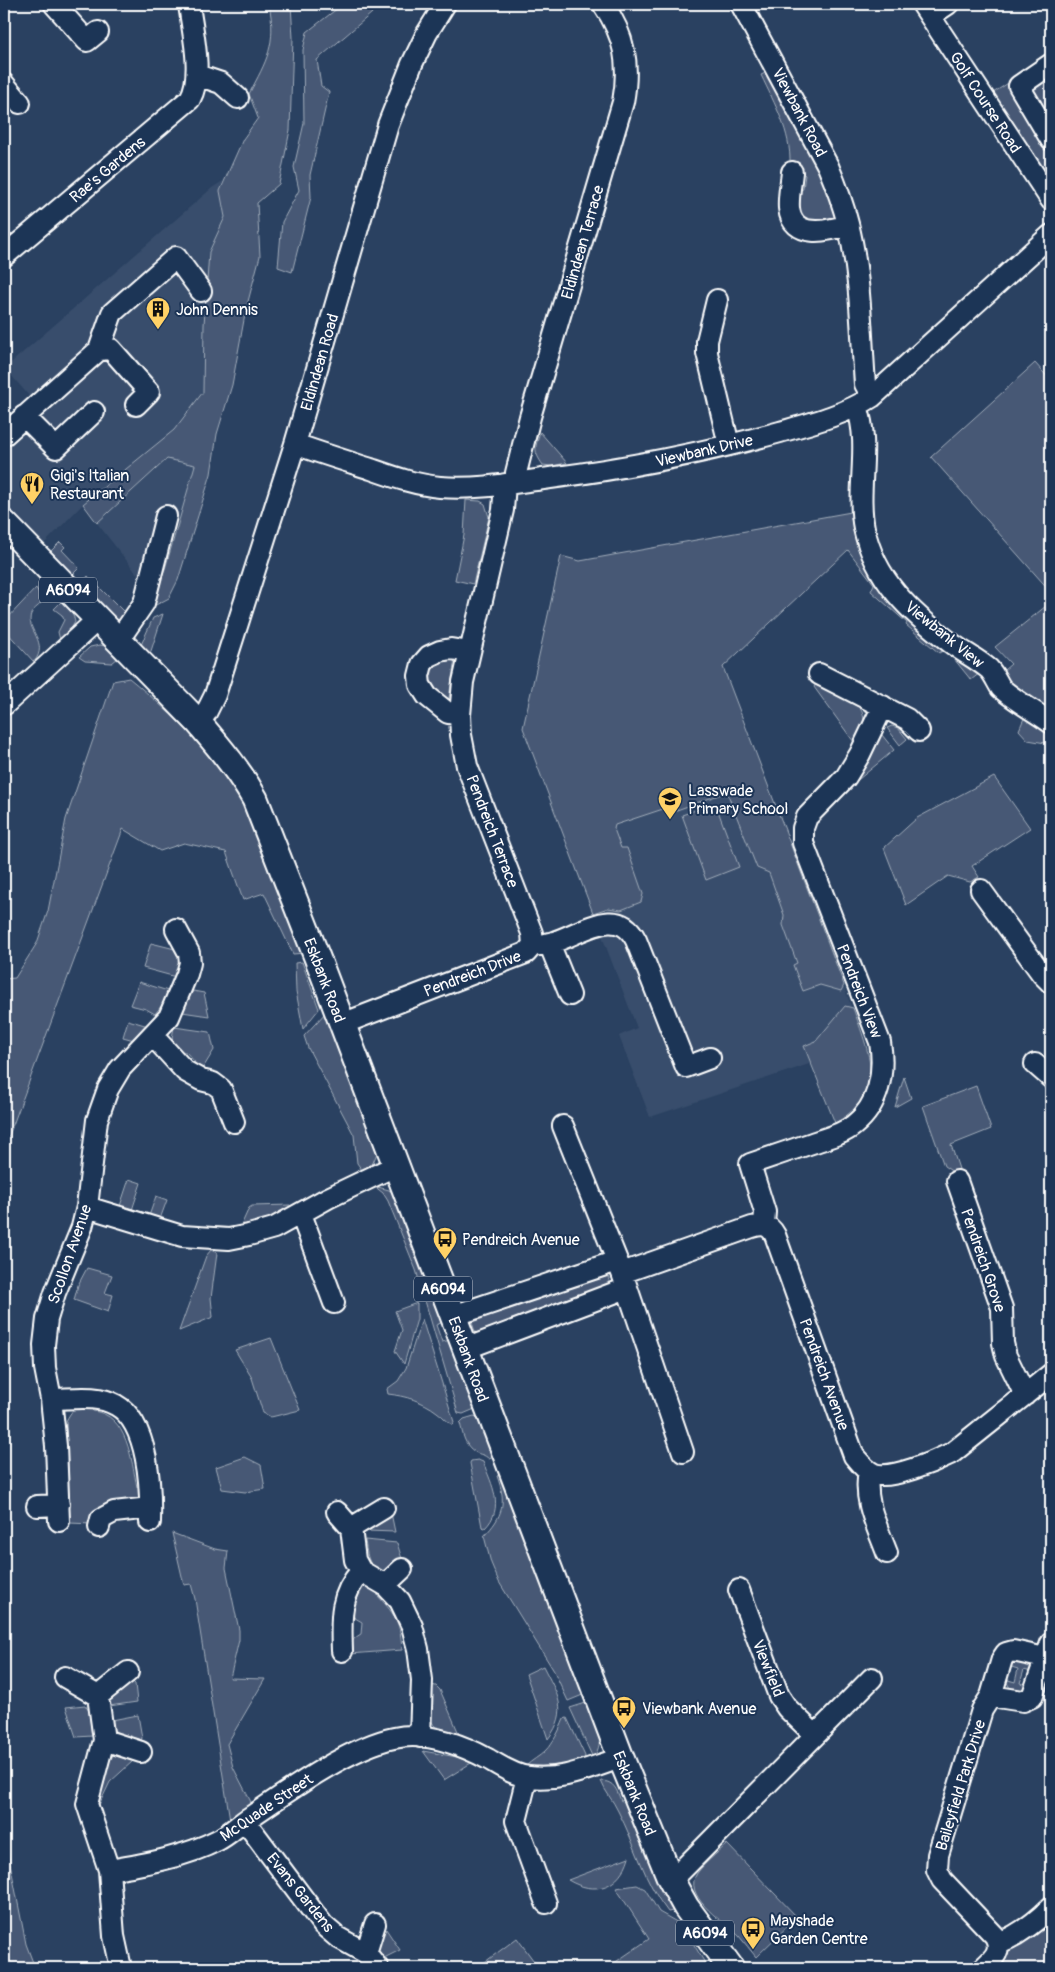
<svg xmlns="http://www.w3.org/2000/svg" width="1055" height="1972" viewBox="0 0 1055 1972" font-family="Pangolin,sans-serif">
<rect width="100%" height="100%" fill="#2a4161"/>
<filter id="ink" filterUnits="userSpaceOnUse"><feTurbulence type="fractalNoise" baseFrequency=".02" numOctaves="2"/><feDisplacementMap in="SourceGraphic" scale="10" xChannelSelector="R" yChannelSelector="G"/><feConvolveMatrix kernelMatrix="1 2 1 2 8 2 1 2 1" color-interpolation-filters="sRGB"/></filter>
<g filter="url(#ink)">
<path fill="#394e6c" d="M223 181 220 191 225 217 209 252 204 325 203 392 174 430 83 504 40 548 4 508V422L30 397 5 368 212 188Z
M167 459 195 465 165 569 153 594 97 523Z
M851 512 858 540 723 668 866 1045 650 1117 619 1036 637 1028 523 728 561 556 580 561Z"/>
<path fill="#465975" stroke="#a2acba" d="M269 4H291L293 38 290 130 279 184 257 203 260 256 246 309 232 385 217 434 211 474 178 580 169 598 152 607 153 594 165 569 195 465 167 459 97 523 83 504 174 430 203 392 204 325 209 252 225 217 220 191 243 139 258 118 249 94C267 60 277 44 269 4Z
M343 4H369L372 13 317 60 321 86 329 92 310 175 311 197 292 272 278 267 282 222 299 190 294 167 304 123 303 50 307 32Z
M1051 55V184L993 93Z
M770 71 822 169 836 211 835 218 830 223 804 225 794 192 803 189 805 175 790 164C791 132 775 105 761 75Z
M1035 363 1051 381V592L931 457Z
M540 432 567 463 551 466 543 465C533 451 535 448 540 432Z
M466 500 480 501 485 504 489 517 473 584 455 580 464 535Z
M851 512 858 540 980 673 971 680 946 649 939 653 906 625 907 623 871 591 874 584 848 550 723 667 844 985 841 991 820 985 803 991 793 965 797 963 783 925 784 915 769 873 757 868 727 792 674 811 672 806 615 825 614 829 621 848H627L643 894 641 902 621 910 608 908 593 913 523 728 561 556 580 561Z
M60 542 65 547 62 550 79 568 72 575 51 551Z
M88 576 125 613 117 621 81 583Z
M36 588 42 598V602C38 607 33 609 31 614 25 630 50 642 34 662L4 629V622Z
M62 601 73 614 75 622 71 629 60 640 58 632 64 620 62 615 54 609Z
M1051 602V744L1028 740 1019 730 1030 704 1003 677 1004 670 1011 664 995 647Z
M163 614 149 657 141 645 153 618Z
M100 645 105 646 118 658 112 663 85 661 79 657 90 647Z
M455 658 449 698 445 700 428 683 432 661Z
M129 678C173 714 220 759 247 809L305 953 293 954 264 893 243 900 226 852 184 843 160 851 123 829 4 1149V1037L9 1023 4 1016V979L15 978 37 943 48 911 66 819 113 681Z
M815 685 858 705C869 720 862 730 856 745L814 687Z
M892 726 898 728 907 739 900 745 887 728Z
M880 735H882L894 750 847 789Z
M994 777 1030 828 972 866 979 877 970 882 948 876 906 905 884 848 917 818Z
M715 803 739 867 706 880 682 815Z
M151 943 175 949 182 957 176 977 143 968Z
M302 962 319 1009 303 1029 296 991 295 963Z
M139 982 168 991 162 1005 155 1014 146 1009 130 1005Z
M193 991 204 993 209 1016 182 1012Z
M845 1006 853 1008C869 1053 889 1094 835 1123L804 1046 816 1041Z
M327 1011 378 1151 372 1165 364 1173 357 1163 354 1135 308 1048 304 1036Z
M128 1020 148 1026 134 1040 123 1037Z
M174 1027 210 1032 214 1050 203 1068H197L194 1061 186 1052H176L172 1038Z
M904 1077 911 1098 895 1107Z
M976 1086 991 1129 951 1145 959 1169 953 1172 944 1166 923 1106Z
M129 1179 141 1183 132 1210 120 1206Z
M374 1186 389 1190 397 1196 443 1322 436 1325 442 1342 450 1340 477 1408 463 1414 458 1413 416 1270 388 1201 383 1193Z
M156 1196 167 1200 160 1219 149 1216Z
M290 1205 292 1208 269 1219 240 1228 249 1208 252 1206Z
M211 1250 217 1253 211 1298 213 1317 179 1331 206 1256Z
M87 1268 112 1275 105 1293 113 1295 108 1312 74 1300 78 1285Z
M606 1275 610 1278 606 1289 477 1337 471 1320Z
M417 1303V1319L404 1364 395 1351 402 1330 395 1311Z
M422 1319 454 1422 453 1425C447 1422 443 1416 437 1412 423 1401 405 1396 388 1394L387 1389 398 1381 406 1368Z
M271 1338 300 1410 271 1417 263 1413 252 1378 235 1350Z
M87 1404 93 1411C128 1415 131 1460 137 1487L144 1488 140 1499 128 1503 91 1524 70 1523 66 1421C72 1410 75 1406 87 1404Z
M474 1416 480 1418 494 1457 489 1459C484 1454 480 1455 475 1452 464 1445 463 1434 460 1423L464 1419Z
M245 1457 261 1465 265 1489 245 1492 222 1489 216 1467Z
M478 1460 483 1462C492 1485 505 1508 485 1528L482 1527 470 1463 471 1461Z
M501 1474 585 1694 568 1701 554 1671 499 1582 491 1563 484 1536C503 1516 507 1503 497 1476Z
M391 1513 395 1532 367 1531 374 1523Z
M172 1533 215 1549 228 1551 226 1568 239 1630V1640L230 1678 265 1679 227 1744 233 1767 252 1804 230 1820 195 1599 191 1584 184 1585Z
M365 1540 397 1543 402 1559 386 1572C368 1571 367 1555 365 1540Z
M365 1584 378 1588V1596C397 1617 400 1622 402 1650L350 1654C350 1643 352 1639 361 1634L362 1622 355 1618 351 1613 358 1589Z
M1015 1660 1032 1664 1035 1673 1024 1670 1020 1683 1031 1686 1024 1692 1011 1690 1005 1679 1015 1682 1018 1669 1008 1666Z
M543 1666C557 1694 570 1710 548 1739L526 1674Z
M131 1680 135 1684 137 1702 109 1706 111 1698Z
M430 1685 436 1686 440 1690 460 1736C454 1735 446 1733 440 1730 425 1723 430 1699 430 1685Z
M589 1702C595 1721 607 1740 593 1758L570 1708Z
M85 1705 89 1711 92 1736 76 1737 66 1707Z
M138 1715 142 1738 140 1743 120 1735 113 1729 112 1720Z
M567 1718 585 1756 584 1760C564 1765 547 1767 526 1766 532 1760 539 1757 545 1751 554 1742 559 1731 564 1719Z
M423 1751 457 1757 471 1763 444 1780Z
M114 1754 133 1761 110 1782 97 1809C96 1784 101 1775 114 1754Z
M601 1781C614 1781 617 1790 621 1801L627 1799 674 1903 670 1905 673 1911 668 1912C644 1882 636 1845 618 1811 613 1800 605 1792 601 1781Z
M4 1832 26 1944 35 1968H4Z
M727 1844 797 1917 756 1957C750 1950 745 1943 739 1936 726 1923 686 1900 695 1877 699 1867 719 1852 727 1844Z
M629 1857C620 1888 595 1896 568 1880Z
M637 1885 645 1889 659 1912 682 1925 708 1968H607L649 1939 616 1888Z
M1051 1911V1968H985Z
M381 1928 386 1929 400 1950 382 1959C374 1950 379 1939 381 1928Z
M517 1938 539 1968H477Z"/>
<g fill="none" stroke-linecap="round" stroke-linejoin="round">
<defs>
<path id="minor" d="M54 4 87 41 98 32
M741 4 828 166C836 185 843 204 848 224 861 276 861 331 865 384L872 397
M922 4 1051 200
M930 16 948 4
M1051 64 1019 86 1051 140
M197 75 221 83 238 98
M4 84 20 103
M792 172C791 183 788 197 789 208 792 240 828 231 848 225
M4 256 190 99C204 74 192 31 189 4
M717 300 707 341V353L729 445
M99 350 111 349 149 392 136 405
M857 407C871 445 856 488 864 528 875 580 910 612 951 643 963 652 977 659 989 669 994 674 997 682 1001 688 1011 698 1039 714 1051 723
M24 416 56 448 94 412
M4 435 99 350 112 313 176 257 201 291
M295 444C320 453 346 461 371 469 394 477 416 485 440 487 477 490 514 483 550 478 628 468 704 453 780 432 812 423 844 415 872 397L1051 235
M516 482V473L530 417 623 102C630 64 625 36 603 4
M505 484 503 510 463 682 460 715 461 735 467 766 532 933 533 945
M118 641 144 603 166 516
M819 674 907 719 919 731
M4 705 97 620
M460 715 448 713 427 696 420 685 419 676 422 664 429 656 440 651 451 649 469 652
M198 722 206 713 215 695 295 444 388 125 412 64 427 33 445 4
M981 890 1042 974 1051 983
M549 943 570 995
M342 1024 526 953 533 945C566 949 614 896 636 940L686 1067 710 1058
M153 1036 185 1071 201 1080 213 1083 221 1089 234 1122
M1035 1064 1051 1078
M563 1126 622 1273 683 1452
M957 1181 1002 1308 1003 1343 1006 1356 1025 1395
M87 1207 182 1236 229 1239 249 1235 274 1228 328 1198 395 1166
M301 1214 334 1303
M764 1224 765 1212 750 1164C771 1157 791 1150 812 1143 826 1138 842 1135 854 1125 879 1105 885 1073 880 1042L803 843V828L807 817 846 777 860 754 883 706
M622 1273 752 1227C763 1224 769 1224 775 1235L854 1456C860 1463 865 1470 874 1474 891 1480 936 1461 952 1453L1051 1374
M453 1316 617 1261
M465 1349 627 1288
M51 1399C72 1399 97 1394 116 1405 149 1423 151 1489 150 1522
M869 1471C863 1501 877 1526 887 1553
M37 1506 59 1505
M337 1512 351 1528 355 1560 361 1571 385 1585 400 1601 412 1626 418 1649 422 1680 420 1737
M59 1521 56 1446 51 1399 45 1368 44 1345 47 1319 55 1293 82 1227 87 1207 97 1120 108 1089 120 1069 169 1017 187 974 190 963 189 953 176 929
M99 1527 101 1519 114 1512 150 1508
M351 1528 384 1508
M385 1585 402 1569
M739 1590 779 1696 787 1708 815 1735
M342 1651C341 1619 339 1596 361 1571
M65 1677 98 1696 128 1672
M98 1696 104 1740 87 1804 109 1870 114 1936 121 1968
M991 1696 1023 1701 1032 1697 1051 1643
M104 1740 141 1752
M527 1777 516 1821 546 1903
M245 1821 323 1925 337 1937 366 1953 378 1968
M109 1870C145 1864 185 1857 218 1840 228 1835 236 1827 246 1820 284 1794 349 1747 394 1738 426 1731 460 1744 488 1759 500 1766 515 1776 529 1777 564 1781 588 1768 621 1758
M670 1878 681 1871 872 1678
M999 1943C1019 1935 1036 1922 1051 1907
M366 1953 375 1924
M983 1968C993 1959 1003 1951 995 1936L942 1880 937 1870 938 1855 982 1710 991 1696 1002 1659 1006 1653 1013 1651 1045 1658"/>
<path id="major" d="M4 523 198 722C219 747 239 770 255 799L320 965 621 1758 670 1878 686 1907 731 1968"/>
</defs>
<use href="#minor" stroke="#fff" stroke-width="24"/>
<use href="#major" stroke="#fff" stroke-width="29"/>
<use href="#minor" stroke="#1d3557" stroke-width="20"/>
<use href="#major" stroke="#1d3557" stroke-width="25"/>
</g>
</g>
<defs>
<symbol id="building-pin" viewBox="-11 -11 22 30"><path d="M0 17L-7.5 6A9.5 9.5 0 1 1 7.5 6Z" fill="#ffd166" stroke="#1d3557"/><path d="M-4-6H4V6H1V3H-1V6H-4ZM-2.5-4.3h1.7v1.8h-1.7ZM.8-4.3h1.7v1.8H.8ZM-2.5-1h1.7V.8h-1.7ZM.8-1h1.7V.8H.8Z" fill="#111"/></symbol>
<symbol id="restaurant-pin" viewBox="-11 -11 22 30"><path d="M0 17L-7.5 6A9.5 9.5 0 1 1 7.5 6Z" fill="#ffd166" stroke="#1d3557"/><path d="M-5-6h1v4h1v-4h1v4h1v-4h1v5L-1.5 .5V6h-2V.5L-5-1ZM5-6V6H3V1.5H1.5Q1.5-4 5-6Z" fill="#111"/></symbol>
<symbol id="school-pin" viewBox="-11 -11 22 30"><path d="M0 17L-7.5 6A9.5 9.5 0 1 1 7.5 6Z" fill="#ffd166" stroke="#1d3557"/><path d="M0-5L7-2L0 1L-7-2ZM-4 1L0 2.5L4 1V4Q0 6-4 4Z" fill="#111"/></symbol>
<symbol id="bus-pin" viewBox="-11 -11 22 30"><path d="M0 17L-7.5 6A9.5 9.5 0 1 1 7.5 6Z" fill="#ffd166" stroke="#1d3557"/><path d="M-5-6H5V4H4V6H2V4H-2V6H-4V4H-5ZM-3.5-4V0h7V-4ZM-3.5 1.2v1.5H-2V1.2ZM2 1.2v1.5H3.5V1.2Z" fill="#111"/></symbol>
</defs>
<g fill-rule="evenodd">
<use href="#building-pin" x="144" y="295" width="28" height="38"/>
<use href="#restaurant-pin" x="18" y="470" width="28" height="38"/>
<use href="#school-pin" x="656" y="785" width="28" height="38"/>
<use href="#bus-pin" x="431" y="1225" width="28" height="38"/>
<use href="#bus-pin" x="610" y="1694" width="28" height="38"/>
<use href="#bus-pin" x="739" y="1915" width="28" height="38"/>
</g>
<g text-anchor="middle" stroke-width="4" stroke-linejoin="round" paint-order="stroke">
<g fill="#1d3557" stroke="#bbc2cd" stroke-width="1">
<rect x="39" y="577.5" width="58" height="25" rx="4"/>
<rect x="414" y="1276.5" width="58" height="25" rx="4"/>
<rect x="676" y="1920.5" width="58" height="25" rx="4"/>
</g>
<g font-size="15" font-weight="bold" fill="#fff">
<text x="68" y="595">A6094</text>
<text x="443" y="1294">A6094</text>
<text x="705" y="1938">A6094</text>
</g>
<g font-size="16" fill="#fff" stroke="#1d3557">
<text transform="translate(986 102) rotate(57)" y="6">Golf Course Road</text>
<text transform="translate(800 112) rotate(62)" y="6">Viewbank Road</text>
<text transform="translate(107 169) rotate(-40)" y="6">Rae's Gardens</text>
<text transform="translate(582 242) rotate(-74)" y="6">Eldindean Terrace</text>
<text transform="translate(319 362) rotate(-74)" y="6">Eldindean Road</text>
<text transform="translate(704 450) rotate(-13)" y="6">Viewbank Drive</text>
<text transform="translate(945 634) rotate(39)" y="6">Viewbank View</text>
<text transform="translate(493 831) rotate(69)" y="6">Pendreich Terrace</text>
<text transform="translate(472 973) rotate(-21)" y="6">Pendreich Drive</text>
<text transform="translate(325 980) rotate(69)" y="6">Eskbank Road</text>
<text transform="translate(860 991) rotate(69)" y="6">Pendreich View</text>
<text transform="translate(69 1254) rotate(-71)" y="6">Scollon Avenue</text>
<text transform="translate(984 1260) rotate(71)" y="6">Pendreich Grove</text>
<text transform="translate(469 1359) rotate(70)" y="6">Eskbank Road</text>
<text transform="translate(825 1374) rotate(70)" y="6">Pendreich Avenue</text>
<text transform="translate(769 1668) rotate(68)" y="6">Viewfield</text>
<text transform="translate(960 1785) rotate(-73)" y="6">Baileyfield Park Drive</text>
<text transform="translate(635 1793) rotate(68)" y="6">Eskbank Road</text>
<text transform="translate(266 1807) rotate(-34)" y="6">McQuade Street</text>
<text transform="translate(301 1892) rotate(51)" y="6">Evans Gardens</text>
</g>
<g font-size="16" fill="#fff" stroke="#1d3557" text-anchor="start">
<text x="176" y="315">John Dennis</text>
<text x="50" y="481">Gigi's Italian<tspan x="50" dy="18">Restaurant</tspan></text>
<text x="688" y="796">Lasswade<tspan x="688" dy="18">Primary School</tspan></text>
<text x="462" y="1245">Pendreich Avenue</text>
<text x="642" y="1714">Viewbank Avenue</text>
<text x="770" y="1926">Mayshade<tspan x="770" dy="18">Garden Centre</tspan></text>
</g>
</g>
<rect width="1055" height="1972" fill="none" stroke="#1d3557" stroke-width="20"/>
<rect x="10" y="10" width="1035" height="1952" fill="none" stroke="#fff" stroke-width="2" filter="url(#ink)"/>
</svg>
